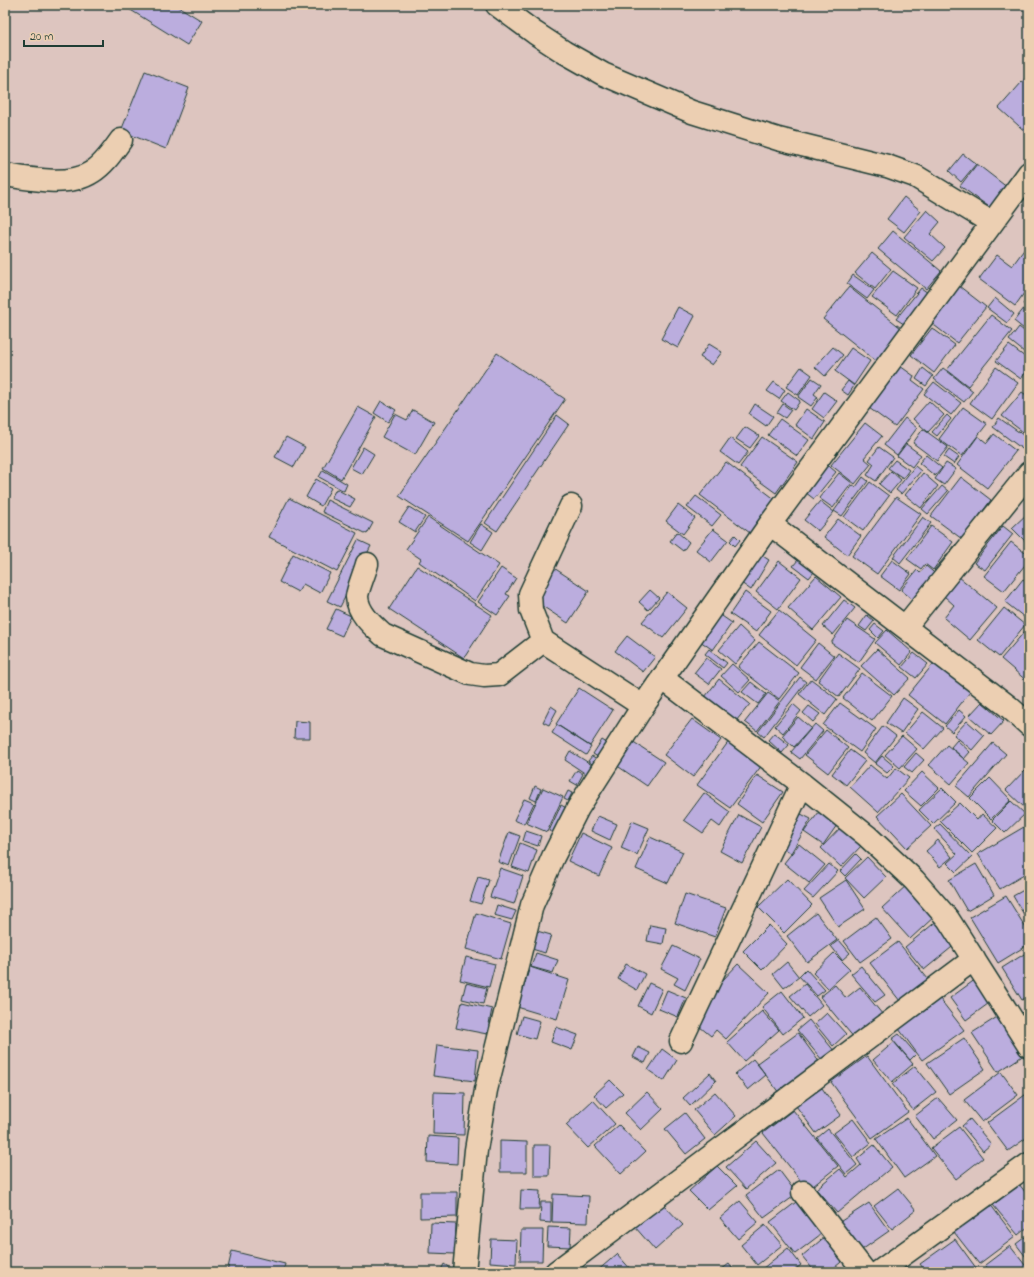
<svg xmlns="http://www.w3.org/2000/svg" width="1034" height="1277" viewBox="0 0 1034 1277" font-family="'Indie Flower',sans-serif">
<rect width="100%" height="100%" fill="#ddc5bf"/>
<filter id="ink" filterUnits="userSpaceOnUse"><feTurbulence type="fractalNoise" baseFrequency=".025" numOctaves="2"/><feDisplacementMap in="SourceGraphic" scale="8" xChannelSelector="R" yChannelSelector="G"/><feConvolveMatrix kernelMatrix="1 2 1 2 8 2 1 2 1" color-interpolation-filters="sRGB"/></filter>
<g filter="url(#ink)">
<path fill="#bbadde" stroke="#1f3d34" d="M131 5H176L202 21 187 45 129 9Z
M145 71 189 88 166 149 121 131Z
M1029 74V135L999 108Z
M963 154 976 164 961 182 949 171Z
M977 164 1008 188 992 209 960 186Z
M904 197 921 211 904 232 887 219Z
M927 210 940 222 930 234 945 248 933 261 904 237Z
M893 231 941 271 926 289 878 249Z
M1029 243V286L1015 306 979 279 997 255 1012 266Z
M872 253 891 269 875 289 855 273Z
M893 271 917 288 897 315 872 297Z
M853 275 874 290 867 299 847 284Z
M959 286 986 307 957 343 930 322Z
M849 287 901 328 876 361 823 319Z
M921 288 931 295 907 326 896 319Z
M1029 296V308L1023 304Z
M995 298 1014 314 1007 323 987 308Z
M678 307 695 316 678 348 661 339Z
M1025 307 1029 311V333L1014 321Z
M991 315 1012 331 968 386 947 370Z
M1019 327 1029 335V356L1009 340Z
M932 328 955 345 934 373 911 355Z
M709 344 722 352 712 365 700 357Z
M1009 345 1029 360V368L1021 379 996 361Z
M833 347 843 355 825 376 815 367Z
M851 348 870 361 854 385 835 371Z
M497 353 565 399 468 541 399 496Z
M900 366 914 376 912 380 924 389 895 427 869 408Z
M801 367 812 375 798 395 786 387Z
M996 367 1018 383 992 419 970 403Z
M923 368 933 376 926 386 916 379Z
M943 368 973 391 964 402 934 379Z
M812 378 821 384 814 394 818 397 811 406 798 397Z
M848 381 854 386 848 395 841 390Z
M774 382 785 390 779 399 767 391Z
M934 382 961 403 951 415 924 394Z
M788 392 800 401 794 410 781 401Z
M824 392 837 401 824 418 812 409Z
M1022 392 1029 397V424L1023 432 1002 416Z
M381 401 396 410 388 422 374 413Z
M929 401 944 415 928 432 913 419Z
M755 404 773 416 766 426 749 414Z
M783 404 791 410 785 418 777 413Z
M358 407 376 417 341 479 323 468Z
M963 407 987 424 962 456 939 439Z
M806 409 825 422 814 439 795 425Z
M413 410 434 422 415 455 382 437 395 414 407 420Z
M557 415 569 424 497 531 485 523Z
M947 415 951 419 937 436 932 432Z
M905 418 917 428 897 455 884 445Z
M999 418 1023 435 1029 427V454L993 427Z
M780 419 809 440 797 456 768 435Z
M865 423 882 436 864 458 871 464 855 484 831 465Z
M745 427 759 436 750 448 736 439Z
M923 429 948 447 937 461 913 443Z
M994 434 1016 451 987 488 957 465 978 436 987 443Z
M286 437 305 447 294 467 275 457Z
M762 437 798 462 776 493 740 467Z
M730 438 748 452 738 465 720 452Z
M906 444 921 455 912 467 897 456Z
M363 447 374 454 362 474 351 468Z
M879 447 893 457 876 481 867 475 874 464 869 460Z
M949 450 959 457 954 464 944 457Z
M926 455 942 468 935 476 919 463Z
M895 460 909 470 903 478 888 468Z
M726 462 776 500 750 533 700 495Z
M824 462 836 472 814 499 801 489Z
M946 463 956 469 944 485 935 479Z
M915 466 921 471 901 494 896 490Z
M323 470 347 484 344 491 319 477Z
M891 471 901 480 890 493 879 484Z
M839 473 852 483 833 508 819 498Z
M923 473 938 486 921 508 905 495Z
M863 477 868 481 842 516 834 511 853 485 856 487Z
M961 477 991 500 962 539 931 516Z
M316 479 331 488 321 506 306 497Z
M870 482 889 496 863 531 844 517Z
M942 486 948 491 928 514 922 509Z
M336 489 355 499 350 507 331 498Z
M696 496 721 515 712 526 687 507Z
M896 497 921 514 877 574 852 556Z
M289 498 357 533 337 572 269 537Z
M327 500 373 523 367 534 322 512Z
M820 501 834 512 818 531 804 520Z
M678 505 695 518 683 534 666 521Z
M409 507 425 517 415 532 399 522Z
M1029 512V545L1012 528Z
M428 517 499 565 475 601 419 562 421 559 406 549Z
M923 517 931 523 900 563 893 557Z
M838 519 861 536 847 555 824 537Z
M481 524 493 532 482 550 470 542Z
M931 526 953 542 933 570 925 564 921 569 907 559Z
M1003 526 1013 534 985 570 974 563Z
M713 529 728 540 711 562 696 550Z
M677 532 689 542 683 551 670 541Z
M735 535 740 540 735 546 730 541Z
M358 540 371 546 340 607 327 601Z
M1011 542 1029 556V560L1004 591 984 576Z
M956 544 962 549 940 575 934 570Z
M755 551 769 560 751 590 737 580Z
M293 554 330 573 320 593 303 584 298 592 279 582Z
M798 560 814 572 809 578 793 566Z
M892 560 911 574 899 590 880 576Z
M779 561 801 578 778 609 756 592Z
M417 566 492 615 464 658 389 609Z
M926 566 939 577 917 603 901 590 917 570 920 573Z
M501 568 516 578 506 594 510 596 497 615 478 602Z
M554 568 589 591 568 623 533 600Z
M816 576 841 597 813 630 788 608Z
M959 577 997 608 970 640 944 618 954 605 944 596Z
M1023 579 1029 583V621L1005 602Z
M650 590 659 598 648 610 639 602Z
M667 592 687 608 663 638 642 622Z
M745 592 771 611 756 632 730 614Z
M844 600 855 608 833 635 823 626Z
M1004 608 1025 625 999 657 978 640Z
M336 609 351 616 342 636 326 629Z
M779 610 816 640 796 665 759 635Z
M719 614 732 623 713 650 700 641Z
M867 615 874 621 866 631 859 626Z
M847 620 875 639 859 662 831 643Z
M875 624 884 631 878 638 870 630Z
M739 626 755 641 735 664 719 650Z
M887 630 912 652 901 665 875 643Z
M1025 631 1029 635V681L1028 682 1001 659Z
M627 636 655 657 643 672 615 651Z
M759 642 799 673 779 699 738 667Z
M818 643 834 656 816 679 800 667Z
M709 649 727 663 723 668 705 654Z
M877 649 910 678 894 695 861 666Z
M838 653 860 669 839 697 818 681Z
M914 653 928 664 916 678 902 667Z
M706 658 721 669 709 684 694 673Z
M934 663 970 692 945 724 908 695Z
M732 664 750 680 739 692 721 676Z
M862 673 892 696 872 721 843 698Z
M800 677 806 682 764 737 758 732Z
M719 679 750 704 736 721 705 697Z
M811 679 837 699 825 715 799 694Z
M751 682 766 694 758 704 742 692Z
M579 688 613 710 590 746 556 724Z
M768 693 780 701 757 731 745 722Z
M903 698 918 709 901 733 886 723Z
M982 702 1004 721 991 735 969 716Z
M840 703 876 729 860 752 823 725Z
M793 704 801 711 783 733 775 726Z
M551 706 557 710 549 725 543 722Z
M809 706 820 714 813 722 803 713Z
M959 710 966 716 952 732 945 726Z
M923 712 943 728 924 749 905 733Z
M798 717 811 728 794 747 782 736Z
M692 719 721 740 693 777 664 755Z
M295 721 310 722V738H294Z
M967 721 984 736 972 750 954 735Z
M815 724 823 731 800 759 791 752Z
M557 725 591 747 586 755 552 733Z
M883 726 896 736 875 763 863 753Z
M826 730 848 748 828 773 805 755Z
M774 733 789 745 782 753 768 740Z
M902 736 917 749 900 768 885 755Z
M602 740 610 745 601 759 593 754Z
M957 740 970 752 964 759 951 747Z
M632 741 664 762 647 786 616 765Z
M729 741 762 765 730 808 697 785Z
M993 743 1006 754 969 797 956 786Z
M947 745 969 763 951 784 929 765Z
M850 750 865 761 846 785 832 774Z
M570 751 592 765 586 774 565 760Z
M916 753 924 760 912 773 904 767Z
M592 756 599 760 595 766 588 761Z
M882 756 894 766 887 773 875 764Z
M870 765 887 779 896 768 909 778 878 812 850 787Z
M577 770 583 774 577 785 570 781Z
M1025 770 1029 773V803L1025 808 1006 790Z
M922 772 939 788 921 806 904 791Z
M757 775 783 792 762 822 737 804Z
M990 778 1011 800 991 819 970 798Z
M535 786 541 789 536 801 530 798Z
M543 788 563 797 547 832 526 823Z
M942 788 956 802 933 824 919 810Z
M568 791 572 793 568 801 564 799Z
M704 793 730 812 720 827 712 821 703 833 684 820Z
M901 794 931 826 907 848 877 816Z
M524 799 534 803 524 824 514 820Z
M1011 801 1025 814 1005 833 992 820Z
M960 803 977 820 982 814 997 828 972 853 940 821Z
M561 805 570 810 558 835 549 831Z
M819 812 837 825 823 845 804 832Z
M801 814 811 819 791 853 781 848Z
M739 815 761 827 742 863 720 851Z
M598 816 617 824 610 840 591 831Z
M632 821 649 828 637 855 621 848Z
M940 824 972 857 956 872 947 863 957 854 934 829Z
M1029 824V872L1000 889 978 854Z
M843 825 863 844 841 867 821 848Z
M526 831 541 836 538 846 523 841Z
M509 832 520 836 509 866 498 862Z
M581 833 612 848 599 876 568 861Z
M650 837 683 852 668 883 636 869Z
M938 840 952 857 940 867 926 851Z
M520 843 537 850 529 873 512 867Z
M799 844 825 865 809 883 784 863Z
M856 854 861 859 845 876 840 871Z
M867 857 886 877 864 898 845 878Z
M829 864 838 871 813 898 804 891Z
M976 864 994 895 967 911 949 880Z
M500 868 523 876 514 904 490 897Z
M478 877 489 880 481 904 470 901Z
M787 879 812 905 784 933 758 907Z
M846 880 865 909 838 927 819 898Z
M908 884 936 915 910 939 882 908Z
M1029 887V923L1013 896Z
M685 894 726 908 715 937 675 923Z
M1006 896 1029 933V944L998 963 970 917Z
M497 905 516 911 512 920 494 915Z
M476 913 511 924 501 959 466 949Z
M816 913 837 940 807 962 787 936Z
M876 917 892 939 860 962 844 941Z
M938 920 957 943 924 970 905 947Z
M650 925 666 928 663 944 647 941Z
M769 925 787 944 762 970 743 951Z
M537 931 551 935 545 953 532 949Z
M839 940 850 953 842 960 831 946Z
M898 942 928 979 900 1001 870 963Z
M673 946 700 959 685 990 674 984 678 978 661 969Z
M1029 951V996L1022 1000 1002 968Z
M536 953 558 960 553 973 531 967Z
M834 953 850 969 828 989 813 973Z
M466 957 495 964 489 987 460 980Z
M787 962 799 977 784 988 773 974Z
M626 964 645 974 637 990 618 979Z
M738 964 769 993 726 1039 716 1030 711 1036 694 1022 704 1000Z
M861 966 885 995 875 1002 851 974Z
M530 967 569 980 557 1019 517 1007Z
M806 969 825 990 817 996 799 976Z
M976 979 992 1001 966 1020 950 998Z
M466 983 487 988 483 1004 462 999Z
M649 983 662 989 651 1013 638 1006Z
M805 984 822 1005 808 1017 790 996Z
M835 985 846 998 860 987 883 1015 855 1039 820 997Z
M667 990 686 998 678 1017 659 1009Z
M782 991 803 1018 783 1034 762 1007Z
M940 999 964 1030 922 1060 899 1029Z
M462 1002 492 1009 487 1034 456 1028Z
M762 1011 779 1030 744 1061 727 1042Z
M827 1013 846 1034 833 1046 815 1024Z
M1002 1014 1027 1053 998 1072 972 1033Z
M522 1016 540 1021 535 1039 517 1034Z
M809 1020 835 1052 823 1061 797 1030Z
M556 1027 578 1035 572 1050 551 1042Z
M798 1033 820 1063 779 1093 757 1063Z
M899 1034 916 1054 910 1060 892 1039Z
M964 1038 985 1069 949 1094 927 1063Z
M894 1042 913 1064 892 1082 873 1060Z
M437 1045 478 1050 475 1081 433 1076Z
M638 1047 650 1053 645 1063 633 1057Z
M662 1049 677 1060 664 1081 648 1070Z
M867 1056 908 1112 872 1138 831 1082Z
M753 1059 766 1075 748 1090 735 1074Z
M915 1066 936 1092 913 1110 892 1084Z
M1001 1072 1018 1095 982 1122 964 1100Z
M710 1073 716 1081 690 1106 683 1098Z
M610 1080 623 1093 606 1108 594 1095Z
M822 1088 841 1115 816 1133 796 1106Z
M434 1092 465 1093 464 1135 433 1134Z
M647 1092 663 1109 641 1130 625 1113Z
M715 1092 736 1116 715 1135 694 1110Z
M1029 1092V1136L1008 1151 987 1123Z
M938 1098 957 1120 933 1139 915 1116Z
M593 1100 615 1124 588 1148 566 1125Z
M793 1110 838 1166 808 1190 763 1133Z
M685 1113 705 1139 686 1154 665 1129Z
M907 1118 935 1156 904 1178 876 1139Z
M853 1119 871 1143 853 1157 834 1133Z
M970 1119 991 1144 983 1151 962 1126Z
M619 1125 645 1152 621 1174 595 1146Z
M959 1127 983 1158 956 1179 931 1148Z
M828 1129 857 1165 846 1174 817 1138Z
M428 1136 458 1138 457 1164 427 1162Z
M500 1141 527 1142V1172H500Z
M756 1141 776 1163 746 1189 726 1167Z
M534 1145H550L549 1176H534Z
M874 1145 892 1167 837 1213 816 1189 840 1169 847 1177 861 1165 857 1159Z
M717 1166 737 1186 708 1210 689 1191Z
M779 1170 797 1194 764 1218 746 1195Z
M1019 1184 1029 1197V1226L1018 1235 993 1205Z
M898 1188 916 1210 892 1229 874 1206Z
M521 1190 540 1191 539 1209H520Z
M420 1192H457V1217L420 1218Z
M553 1194 589 1196 588 1223 552 1222Z
M800 1199 825 1231 795 1254 770 1222Z
M740 1201 758 1222 738 1239 720 1218Z
M541 1202H551V1223L540 1222Z
M662 1203 683 1225 655 1250 635 1227Z
M869 1203 889 1231 856 1254 835 1225Z
M990 1204 1015 1237 979 1264 954 1232Z
M431 1223 456 1224 455 1254 430 1253Z
M765 1225 782 1245 757 1265 741 1245Z
M548 1227 571 1228 570 1247 547 1246Z
M521 1230H543L542 1261H520Z
M1029 1234V1261L1016 1244Z
M827 1235 846 1258 829 1272H815L802 1256Z
M491 1239 517 1240 516 1264 490 1262Z
M955 1239 979 1272H926L920 1264Z
M1010 1246 1029 1270 1026 1272H991L985 1265Z
M788 1248 801 1265 792 1272H764L762 1269Z
M232 1251 285 1264 283 1272H227Z
M617 1254 633 1272H596Z
M444 1264 456 1272H440Z
M729 1264 735 1272H718Z"/>
<g fill="none" stroke-linecap="round" stroke-linejoin="round">
<defs>
<path id="minor" d="M497 5 535 33 564 52 603 74 692 112 778 139 887 166 915 176 992 223
M5 175C30 179 70 187 92 172 104 165 113 151 121 140
M770 524 1009 707 1029 725
M367 564C365 572 357 591 357 597 358 613 372 625 383 635L470 674 484 676 499 675 543 641 643 706
M905 627 1029 473
M543 641 531 610 530 594 571 506
M662 678 802 784 867 836 914 880 948 919 1029 1046
M681 1041 802 784
M803 1192 865 1272
M464 1272 476 1150 486 1090 532 905 553 857 578 808 643 706 770 524 1029 173
M556 1272 974 959
M879 1272 1029 1164"/>
</defs>
<use href="#minor" stroke="#1f3d34" stroke-width="25"/>
<use href="#minor" stroke="#eccfb2" stroke-width="22"/>
</g>
</g>
<rect width="1034" height="1277" fill="none" stroke="#eccfb2" stroke-width="20"/>
<rect x="10" y="10" width="1014" height="1257" fill="none" stroke="#1f3d34" stroke-width="1.5" filter="url(#ink)"/>
<path d="M24 40v6h79v-6" fill="none" stroke="#1f3d34" stroke-width="2"/>
<text x="30" y="40" font-size="12" fill="#1f3d34" stroke="#eccfb2" stroke-width="3" paint-order="stroke">20 m</text>
</svg>
